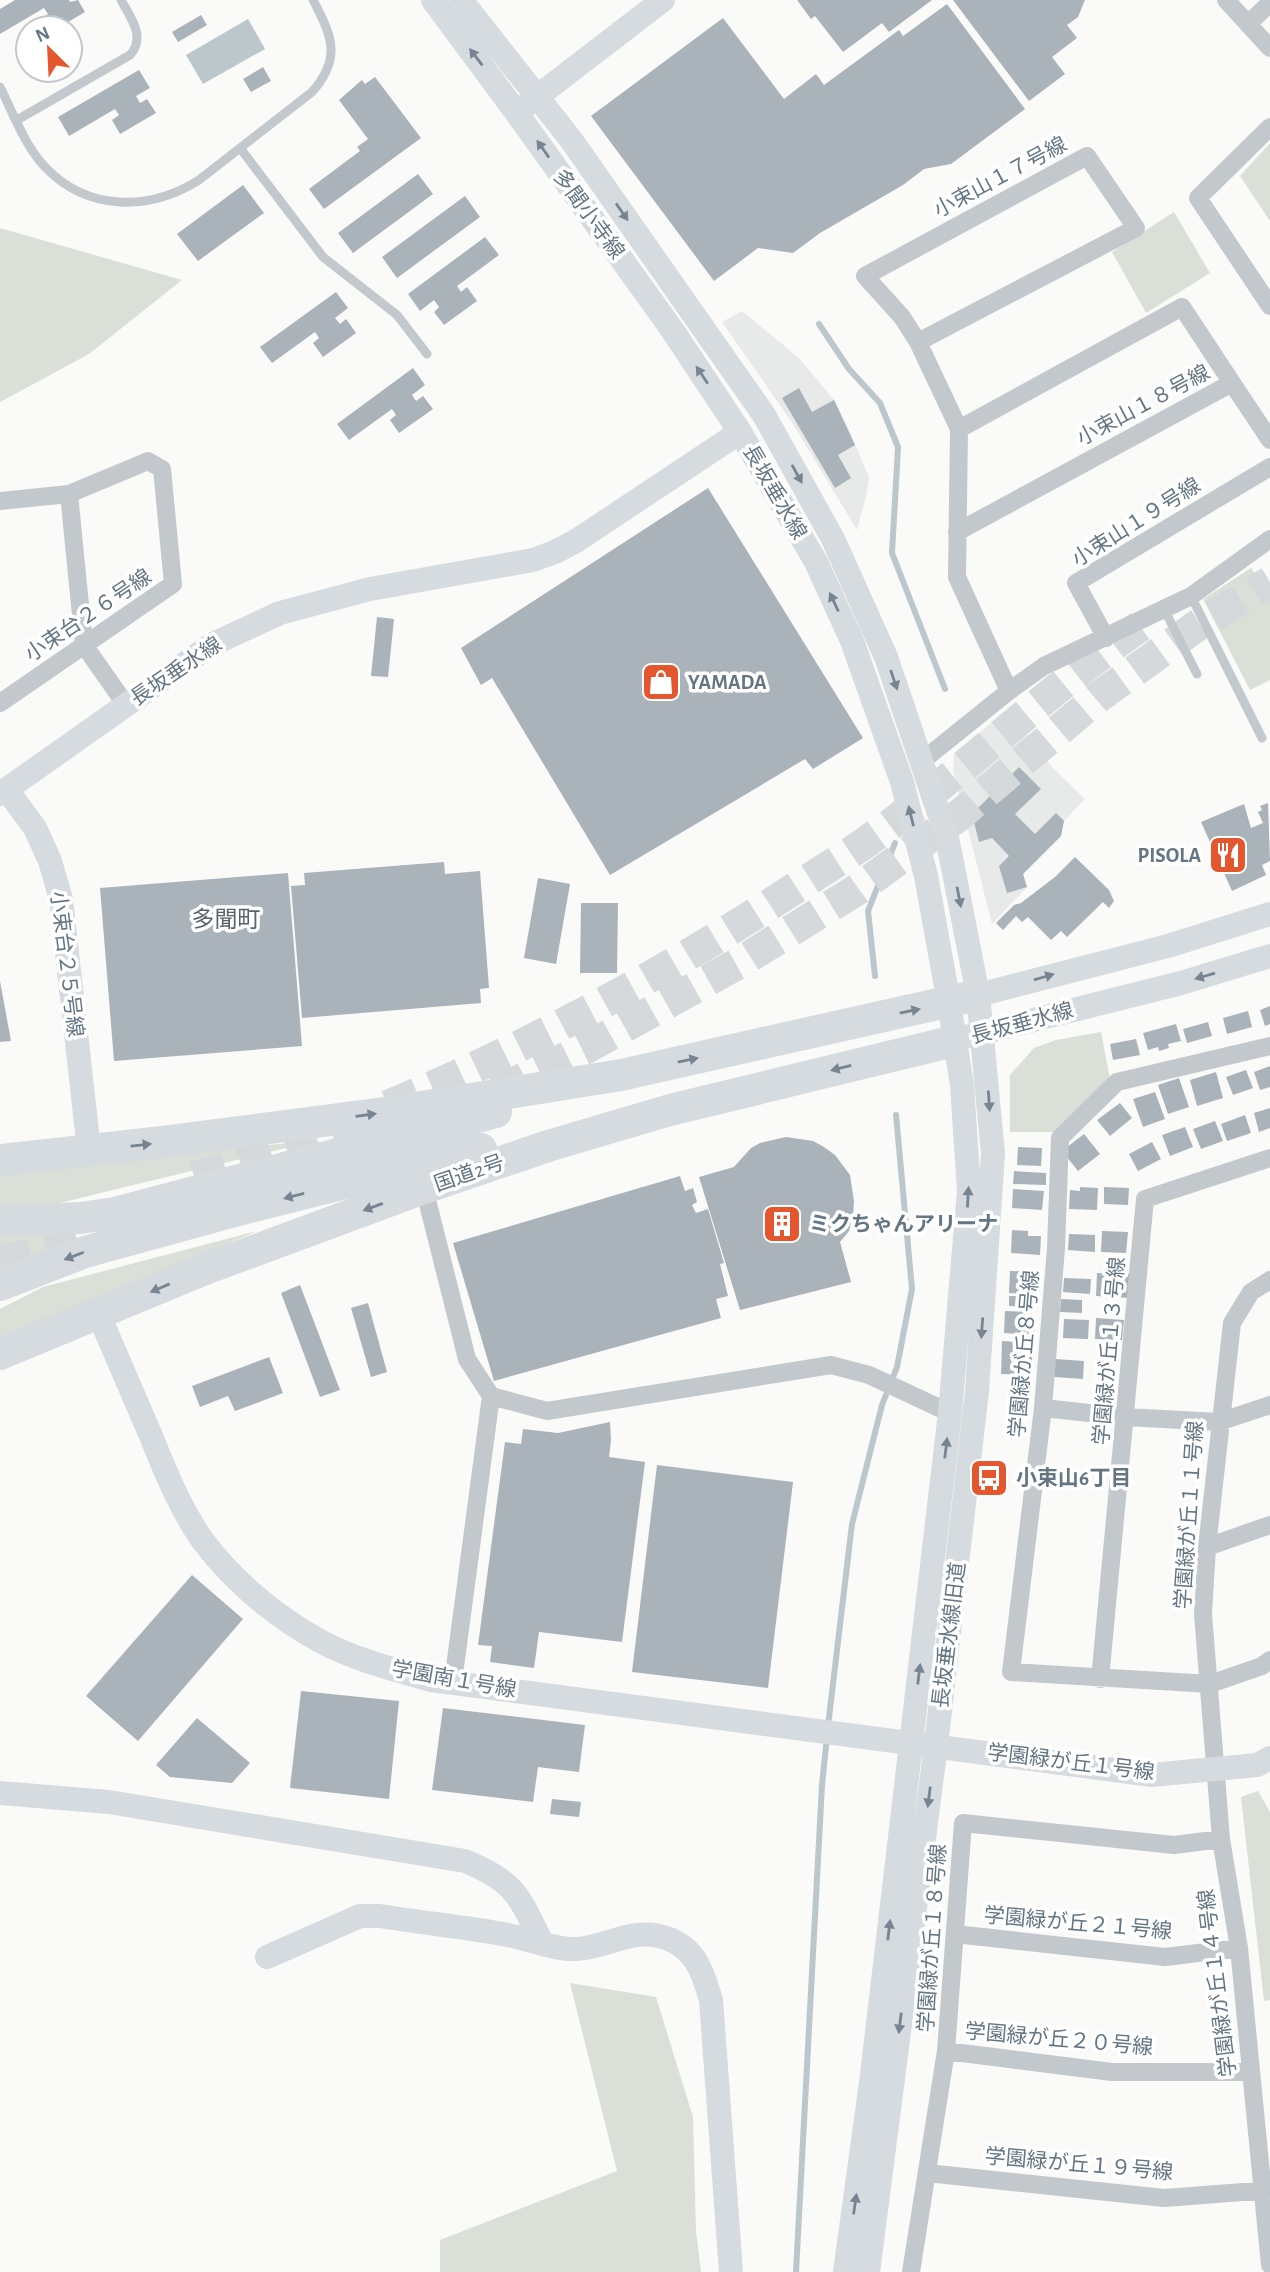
<svg xmlns="http://www.w3.org/2000/svg" width="1270" height="2272" viewBox="0 0 1270 2272" font-family="'Alegreya Sans','Noto Sans JP',sans-serif">
<rect width="100%" height="100%" fill="#fafaf8"/>
<path fill="#e8e9e9" d="M742 311 799 358 834 400 845 421 869 477 867 493 857 530 793 424 722 322Z
M1013 705 1025 732 1053 768 1085 799 1064 821 1061 836 1023 874 1027 887 992 924 953 770 954 754Z"/>
<path fill="#dadfd7" d="M1270 143V221L1240 176Z
M1174 212 1210 273 1146 313 1112 252Z
M0 228 182 280 89 354 0 402Z
M1251 568 1270 595V680L1250 690 1203 599Z
M1101 1032 1110 1079 1056 1132H1010V1075L1034 1048 1056 1040Z
M315 1141 39 1208 0 1210V1168Z
M257 1231 0 1340V1309L43 1287Z
M53 1232 58 1249 0 1276V1233Z
M1258 1791 1270 1812V2000L1264 2001 1241 1797Z
M570 1983 656 1997 693 2117 696 2231 701 2272H440V2240L617 2171Z"/>
<path fill="#bbc7cb" d="M248 19 265 49 203 84 186 55Z"/>
<g fill="none" stroke-linecap="round" stroke-linejoin="round">
<path stroke="#bbc7cb" stroke-width="6" d="M819 324 849 369 880 403 898 447 892 553 945 689
M875 976 868 911 895 843
M828 1726 852 1524 882 1405 897 1367 912 1289 896 1115
M796 2272 822 1785 827 1737"/>
</g>
<path fill="#aab3b9" d="M15 0H69L70 2 78 0 85 12 58 28H47L42 18 48 14 44 8 0 34V9Z
M797 0H932L889 32 882 23 843 52 815 16 811 19Z
M953 0H1085L1078 17 1067 25 1077 38 1052 57 1065 74 1029 101Z
M947 4 1025 109 951 164 924 169 903 185 820 233 793 253 758 248 714 281 591 116 723 18 784 99 816 74 824 85 899 30 903 36Z
M201 15 207 25 178 42 172 32Z
M263 67 271 81 251 92 243 79Z
M139 70 150 88 136 96 140 103 147 99 156 113 120 134 112 120 119 115 115 109 69 136 58 117Z
M375 77 421 138 324 209 309 189 360 151 357 147 368 139 339 100 362 80 365 84Z
M418 174 433 194 353 253 338 233Z
M243 185 264 213 198 261 177 234Z
M465 196 480 217 397 278 382 257Z
M485 237 499 255 457 286 461 292 467 287 477 301 444 325 434 312 439 307 434 300 420 311 408 294Z
M336 292 348 308 335 318 340 324 346 319 356 333 323 357 313 343 319 338 315 332 272 363 260 347Z
M413 368 425 385 412 395 416 401 423 396 433 409 399 433 390 420 396 415 392 409 349 440 337 424Z
M799 388 812 412 834 400 855 445 838 455 851 478 835 488 782 398Z
M708 488 863 738 813 769 805 759 610 875 492 678 481 685 461 648Z
M377 617 394 619 388 677 371 676Z
M1019 767 1041 789 1015 814 1035 834 1056 813 1064 821 1061 836 1023 874 1027 887 1007 893 999 866 1009 856 992 838 979 842 972 814Z
M1268 803 1270 861 1262 865 1266 875 1232 891 1201 822 1244 804 1251 828 1263 823 1258 812 1262 810 1260 806Z
M1075 857 1109 890 1114 901 1109 908 1103 902 1067 937 1061 931 1051 940 1028 917 1022 922 1016 916 1003 930 996 923 1014 905 1021 903 1055 877Z
M444 862 445 874 480 871 489 988 480 989 481 1003 302 1018 291 886 305 885 304 873Z
M288 873 302 1046 114 1061 100 888Z
M538 878 570 884 556 964 524 958Z
M581 903H618L617 973H580Z
M0 981 11 1041 0 1042Z
M1270 1006V1024L1265 1026 1260 1010Z
M1248 1011 1252 1027 1227 1034 1223 1018Z
M1208 1022 1212 1036 1187 1043 1183 1029Z
M1176 1024 1181 1041 1168 1044 1169 1048 1159 1051 1158 1047 1148 1050 1143 1033Z
M1136 1039 1140 1055 1113 1060 1110 1044Z
M1270 1066V1087L1260 1090 1254 1072Z
M1246 1070 1253 1088 1233 1095 1226 1077Z
M1216 1072 1223 1098 1197 1106 1190 1080Z
M1179 1078 1189 1107 1168 1114 1158 1085Z
M1155 1092 1165 1119 1143 1127 1133 1099Z
M1120 1103 1132 1118 1110 1136 1097 1120Z
M1270 1108V1128L1259 1132 1254 1113Z
M1245 1115 1251 1133 1227 1141 1221 1124Z
M1215 1121 1223 1141 1201 1149 1193 1129Z
M1185 1127 1193 1147 1170 1156 1162 1135Z
M1084 1134 1100 1154 1078 1171 1062 1151Z
M786 1137 813 1141 824 1147 835 1155 850 1175 854 1201 853 1216 849 1231 840 1242 851 1282 740 1310 699 1177 734 1167 751 1148 760 1143Z
M1152 1142 1161 1159 1138 1171 1129 1154Z
M1018 1147 1042 1148 1041 1166 1017 1165Z
M1014 1171 1046 1173V1185L1013 1184Z
M680 1176 685 1191 693 1188 697 1202 692 1205 696 1213 708 1209 724 1263 720 1264 728 1296 716 1299 721 1318 494 1381 453 1243Z
M1080 1187 1098 1188 1097 1210 1069 1209 1070 1190 1080 1191Z
M1104 1187 1129 1188 1128 1205 1104 1204Z
M1013 1189 1044 1191 1042 1210 1012 1208Z
M1012 1230 1028 1231V1236H1041L1040 1255 1011 1253Z
M1102 1231 1128 1232 1126 1253 1101 1252Z
M1069 1234 1095 1235V1252L1068 1250Z
M1010 1271 1039 1272 1038 1295 1009 1293Z
M1097 1273 1131 1274 1130 1298 1096 1296Z
M1064 1278 1091 1279 1090 1294 1063 1292Z
M300 1285 340 1390 320 1397 281 1293Z
M1009 1296H1026L1025 1307 1009 1306Z
M1061 1299 1082 1300V1313L1060 1312Z
M368 1303 387 1372 371 1377 351 1308Z
M1005 1311 1026 1312 1025 1323 1035 1324 1034 1335 1004 1333Z
M1096 1318 1124 1320 1122 1340 1095 1339Z
M1064 1319 1089 1320 1088 1339 1063 1338Z
M1002 1341 1033 1343 1031 1375 1001 1374Z
M269 1357 283 1393 235 1411 228 1396 200 1407 192 1386Z
M1055 1359 1084 1361 1083 1379 1054 1377Z
M610 1422 611 1440 609 1457 645 1462 622 1642 539 1632 534 1668 490 1662 492 1646 478 1645 505 1442 521 1444 523 1429 558 1433Z
M657 1465 793 1482 768 1688 632 1672Z
M192 1575 243 1619 138 1741 86 1696Z
M301 1691 399 1701 389 1799 290 1788Z
M443 1708 585 1725 579 1772 538 1767 533 1802 432 1790Z
M197 1718 250 1763 232 1783 170 1777 156 1765Z
M552 1799 581 1802 579 1817 550 1814Z"/>
<g fill="none" stroke-linecap="round" stroke-linejoin="round">
<path stroke="#d5d9db" stroke-width="32" stroke-dasharray="32 16" stroke-linecap="butt" d="M496 1092 588 1047 739 963 858 889 957 817 1097 698 1198 625 1270 582
M388 1106C528 1047 662 975 789 892 814 876 840 860 865 843 964 773 1050 686 1152 618
M195 1178 347 1124
M0 1262 93 1237"/>
<path stroke="#c3c8cc" stroke-width="9" d="M0 87C13 113 25 146 45 167 88 212 150 211 199 180L312 92C342 58 332 36 313 0
M17 120 130 55C146 37 131 18 121 0
M240 148 323 257 397 315 427 354
M1191 596 1262 738
M1164 609 1197 674"/>
<path stroke="#c3c8cc" stroke-width="18" d="M1226 0 1270 48
M1248 24 1270 3
M1270 127 1198 198 1270 306
M918 342 1136 228 1087 156 865 276 902 317 918 342 959 429 957 577 1009 691
M1232 383 1270 440
M69 494 84 645 126 705
M0 501 69 494 148 461 162 469 173 584 0 703
M957 532 1232 383 1182 307 959 429
M1106 638 1076 583 1270 467
M922 761 1009 691 1044 666 1191 596 1270 539
M1270 1046 1117 1082 1060 1138 1056 1248 1043 1408 1011 1672 1210 1684 1262 1666 1270 1660
M424 1188 467 1359 491 1396 453 1682
M1270 1280 1251 1292 1232 1323 1207 1547 1203 1614 1221 1839 1239 1948 1270 2265
M491 1396 547 1411 831 1365 869 1375 950 1413
M1043 1408 1126 1417 1219 1422 1270 1405
M1207 1547 1270 1525
M1100 1679 1145 1199 1270 1158
M955 1934 1165 1957 1239 1948
M946 2051 1112 2072H1251
M927 2173 1164 2198 1270 2190
M911 2272 946 2051 963 1823 1174 1845 1221 1839"/>
<path stroke="#d6dbdf" stroke-width="24" d="M433 0 516 112 673 331 740 432 816 562 852 641 902 782 926 876 949 1003 962 1085 969 1191 950 1413 871 2083 845 2272
M461 0 572 141 764 415 833 539 886 657 947 837 978 995 993 1154 977 1391 936 1745 868 2272
M525 106 663 0
M7 790 35 828 50 861 61 899 89 1150
M0 794 211 645 280 613 370 589 533 560 555 552 576 541 740 432
M978 995 1168 946 1270 914
M970 1036 1181 983 1270 956
M98 1313C116 1354 133 1395 151 1436 165 1471 181 1510 203 1541 234 1582 276 1617 320 1641 355 1660 393 1669 431 1680L1152 1775 1257 1765 1270 1758
M0 1793 109 1802 465 1861C516 1882 519 1896 542 1943
M267 1957 360 1916H380C422 1923 466 1927 508 1935 528 1939 556 1950 576 1949 606 1948 634 1926 666 1938 696 1948 703 1973 711 2000L731 2272"/>
<path stroke="#d6dbdf" stroke-width="32" d="M0 1160 163 1142 384 1113 621 1075 978 995
M0 1221 80 1218 115 1213 496 1112
M0 1285 85 1252 234 1211 481 1149
M0 1354 205 1269 424 1188 548 1146 670 1110 954 1041"/>
</g>
<defs><path id="oneway-solid" d="M-6-.8H1V-3.2L6.5 0L1 3.2V.8H-6Z" transform="scale(1.75)"/></defs>
<g fill="#768591">
<use href="#oneway-solid" transform="translate(476 57) rotate(-127)"/>
<use href="#oneway-solid" transform="translate(543 149) rotate(-125)"/>
<use href="#oneway-solid" transform="translate(622 212) rotate(55)"/>
<use href="#oneway-solid" transform="translate(702 375) rotate(-124)"/>
<use href="#oneway-solid" transform="translate(797 474) rotate(61)"/>
<use href="#oneway-solid" transform="translate(834 602) rotate(-115)"/>
<use href="#oneway-solid" transform="translate(894 680) rotate(71)"/>
<use href="#oneway-solid" transform="translate(911 816) rotate(-104)"/>
<use href="#oneway-solid" transform="translate(959 897) rotate(79)"/>
<use href="#oneway-solid" transform="translate(1205 976) rotate(164)"/>
<use href="#oneway-solid" transform="translate(1044 977) rotate(-16)"/>
<use href="#oneway-solid" transform="translate(910 1011) rotate(-12)"/>
<use href="#oneway-solid" transform="translate(688 1060) rotate(-12)"/>
<use href="#oneway-solid" transform="translate(841 1068) rotate(166)"/>
<use href="#oneway-solid" transform="translate(989 1101) rotate(86)"/>
<use href="#oneway-solid" transform="translate(366 1115) rotate(-8)"/>
<use href="#oneway-solid" transform="translate(141 1145) rotate(-6)"/>
<use href="#oneway-solid" transform="translate(294 1196) rotate(166)"/>
<use href="#oneway-solid" transform="translate(968 1197) rotate(-87)"/>
<use href="#oneway-solid" transform="translate(373 1207) rotate(160)"/>
<use href="#oneway-solid" transform="translate(74 1256) rotate(159)"/>
<use href="#oneway-solid" transform="translate(160 1288) rotate(157)"/>
<use href="#oneway-solid" transform="translate(982 1328) rotate(94)"/>
<use href="#oneway-solid" transform="translate(946 1448) rotate(-83)"/>
<use href="#oneway-solid" transform="translate(919 1674) rotate(-83)"/>
<use href="#oneway-solid" transform="translate(929 1797) rotate(97)"/>
<use href="#oneway-solid" transform="translate(889 1930) rotate(-83)"/>
<use href="#oneway-solid" transform="translate(900 2023) rotate(97)"/>
<use href="#oneway-solid" transform="translate(855 2204) rotate(-82)"/>
</g>
<defs>
<symbol id="shop-square" viewBox="-11 -11 22 22"><rect x="-9" y="-9" width="18" height="18" rx="4" fill="#e4572e" stroke="#fff"/><path d="M-5-2.5h2.3a2.7 3.5 0 0 1 5.4 0H5L5.5 6h-11ZM-1.5-2.5h3a1.5 2.3 0 0 0-3 0Z" fill="#fff"/></symbol>
<symbol id="restaurant-square" viewBox="-11 -11 22 22"><rect x="-9" y="-9" width="18" height="18" rx="4" fill="#e4572e" stroke="#fff"/><path d="M-5-6h1v4h1v-4h1v4h1v-4h1v5L-1.5 .5V6h-2V.5L-5-1ZM5-6V6H3V1.5H1.5Q1.5-4 5-6Z" fill="#fff"/></symbol>
<symbol id="building-square" viewBox="-11 -11 22 22"><rect x="-9" y="-9" width="18" height="18" rx="4" fill="#e4572e" stroke="#fff"/><path d="M-4-6H4V6H1V3H-1V6H-4ZM-2.5-4.3h1.7v1.8h-1.7ZM.8-4.3h1.7v1.8H.8ZM-2.5-1h1.7V.8h-1.7ZM.8-1h1.7V.8H.8Z" fill="#fff"/></symbol>
<symbol id="bus-square" viewBox="-11 -11 22 22"><rect x="-9" y="-9" width="18" height="18" rx="4" fill="#e4572e" stroke="#fff"/><path d="M-5-6H5V4H4V6H2V4H-2V6H-4V4H-5ZM-3.5-4V0h7V-4ZM-3.5 1.2v1.5H-2V1.2ZM2 1.2v1.5H3.5V1.2Z" fill="#fff"/></symbol>
</defs>
<g fill-rule="evenodd">
<use href="#shop-square" x="639" y="660" width="44" height="44"/>
<use href="#restaurant-square" x="1206" y="833" width="44" height="44"/>
<use href="#building-square" x="760" y="1202" width="44" height="44"/>
<use href="#bus-square" x="967" y="1456" width="44" height="44"/>
</g>
<g text-anchor="middle" stroke-width="7" stroke-linejoin="round" paint-order="stroke">
<g font-size="21" fill="#657683" stroke="#fff">
<text transform="translate(1000 177) rotate(-28)" y="7">小束山１７号線</text>
<text transform="translate(589 214) rotate(54)" y="7">多聞小寺線</text>
<text transform="translate(1143 405) rotate(-28)" y="7">小束山１８号線</text>
<text transform="translate(775 492) rotate(60)" y="7">長坂垂水線</text>
<text transform="translate(1136 522) rotate(-32)" y="7">小束山１９号線</text>
<text transform="translate(88 615) rotate(-34)" y="7">小束台２６号線</text>
<text transform="translate(176 671) rotate(-34)" y="7">長坂垂水線</text>
<text transform="translate(67 964) rotate(83)" y="7">小束台２５号線</text>
<text transform="translate(1022 1023) rotate(-15)" y="7">長坂垂水線</text>
<text transform="translate(469 1173) rotate(-19)" y="7">国道2号</text>
<text transform="translate(1109 1351) rotate(-85)" y="7">学園緑が丘１３号線</text>
<text transform="translate(1024 1354) rotate(-85)" y="7">学園緑が丘８号線</text>
<text transform="translate(1189 1515) rotate(-86)" y="7">学園緑が丘１１号線</text>
<text transform="translate(949 1635) rotate(-83)" y="7">長坂垂水線旧道</text>
<text transform="translate(454 1679) rotate(10)" y="7">学園南１号線</text>
<text transform="translate(1071 1762) rotate(7)" y="7">学園緑が丘１号線</text>
<text transform="translate(1078 1923) rotate(5)" y="7">学園緑が丘２１号線</text>
<text transform="translate(932 1938) rotate(-86)" y="7">学園緑が丘１８号線</text>
<text transform="translate(1217 1983) rotate(-97)" y="7">学園緑が丘１４号線</text>
<text transform="translate(1059 2039) rotate(5)" y="7">学園緑が丘２０号線</text>
<text transform="translate(1079 2164) rotate(5)" y="7">学園緑が丘１９号線</text>
</g>
<g font-size="21" font-weight="bold" fill="#657683" stroke="#fff" text-anchor="start">
<text x="688" y="689">YAMADA</text>
<text x="1201" y="862" text-anchor="end">PISOLA</text>
<text x="809" y="1231">ミクちゃんアリーナ</text>
<text x="1016" y="1485">小束山6丁目</text>
</g>
<g font-size="23" fill="#57646e" stroke="#fff">
<text x="226" y="927">多聞町</text>
</g>
</g>
<g transform="translate(49 49) rotate(336)"><circle r="33" fill="#ffffff" stroke="#c1c8cd" stroke-width="2"/>
<path d="M0-5L12 26L0 18L-12 26Z" fill="#e4572e"/>
<text y="-10" font-size="19" font-weight="bold" text-anchor="middle" fill="#657683">N</text>
</g>
</svg>
